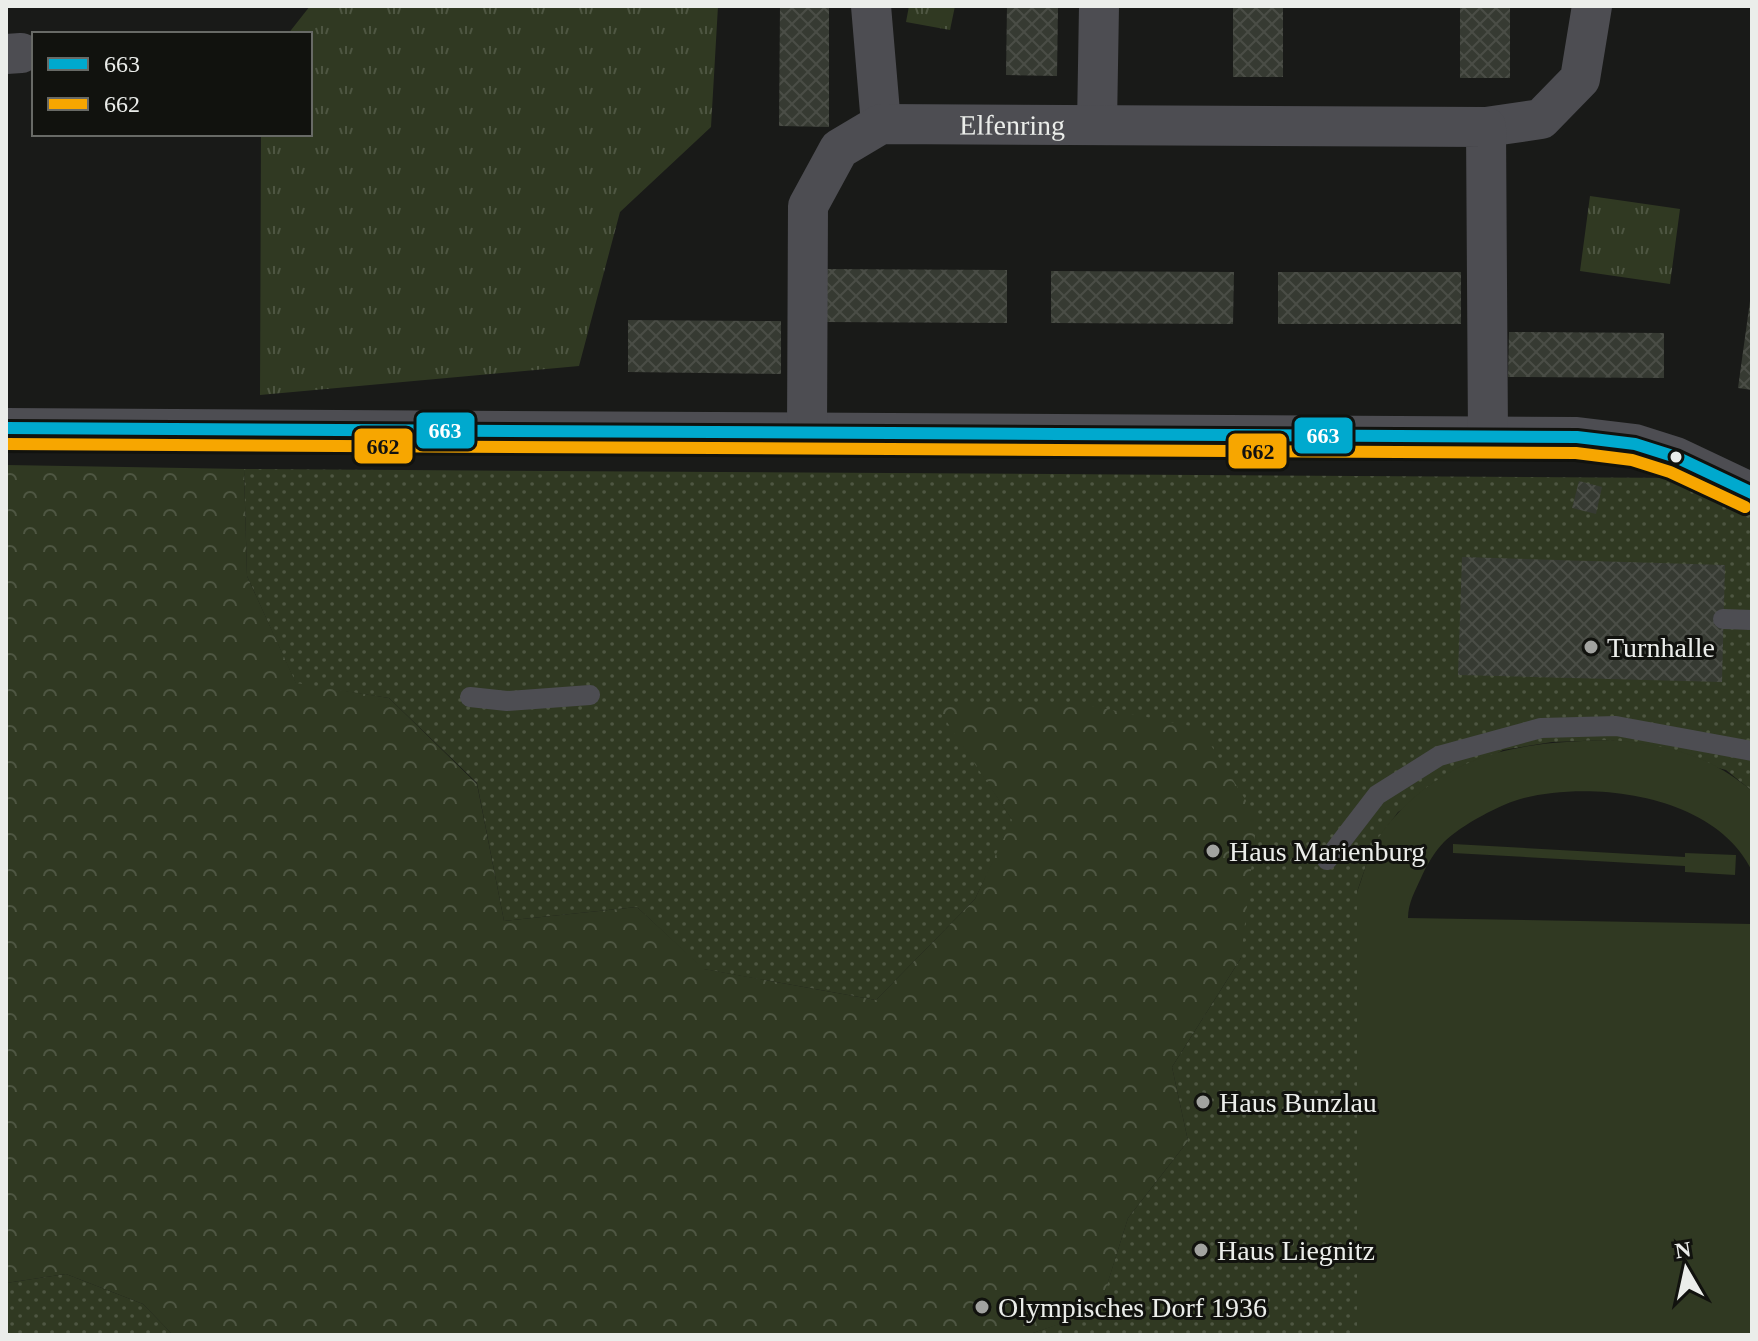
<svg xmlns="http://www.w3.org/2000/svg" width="1758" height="1341" viewBox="0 0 1758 1341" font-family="Georgia,serif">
<defs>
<pattern id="grass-dots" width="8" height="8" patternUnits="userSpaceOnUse" patternTransform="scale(2)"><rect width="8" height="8" fill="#303922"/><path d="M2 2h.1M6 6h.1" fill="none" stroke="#4e5642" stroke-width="1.8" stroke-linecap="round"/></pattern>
<pattern id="forest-crowns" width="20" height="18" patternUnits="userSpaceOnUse" patternTransform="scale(2)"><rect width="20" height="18" fill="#303922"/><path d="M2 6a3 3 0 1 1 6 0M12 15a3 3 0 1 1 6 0" fill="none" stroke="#4e5642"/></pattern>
<pattern id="park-tufts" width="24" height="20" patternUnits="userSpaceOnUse" patternTransform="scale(2)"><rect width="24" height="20" fill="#303922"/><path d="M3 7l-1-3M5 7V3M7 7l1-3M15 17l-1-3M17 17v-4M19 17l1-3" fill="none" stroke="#4e5642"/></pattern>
<pattern id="building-cross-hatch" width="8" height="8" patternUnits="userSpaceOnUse" patternTransform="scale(2)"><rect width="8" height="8" fill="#363a32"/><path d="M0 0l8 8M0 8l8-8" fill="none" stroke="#4a4d46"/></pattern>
</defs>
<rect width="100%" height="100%" fill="#191a18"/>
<path fill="url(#grass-dots)" d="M244 469 1684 478 1752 514V791L1726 770 1611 740 1552 742 1503 750 1398 812 1372 848 1357 892V1335H1027L1099 1310 1128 1218 1188 1141 1172 1067 1241 958 936 704 1013 821 975 899 876 1000 703 969 637 907 504 921 477 783 389 698 296 684 247 576Z
M66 1274 143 1304 173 1335H6V1283Z"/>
<path fill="url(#forest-crowns)" d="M6 465 244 469 247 576 296 683 389 698 477 784 504 921 637 907 704 969 876 1000 975 899 1012 820 935 704 1087 705 1200 728 1257 818 1241 958 1172 1067 1188 1141 1128 1218 1099 1311 1027 1335H173L143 1304 66 1274 6 1283Z"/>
<path fill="url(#park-tufts)" d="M310 6H718L711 127 620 212 579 366 260 395 261 134H310V34H288Z
M909 6H955L950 30 906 22Z
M1590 196 1680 209 1670 284 1580 271Z"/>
<path fill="#303922" d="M1611 740C1669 746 1706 753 1752 791V871C1716 796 1597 780 1524 798 1502 803 1460 826 1444 842 1435 851 1426 866 1421 878 1415 891 1408 903 1408 918L1752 924V1335H1357V892C1362 879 1366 864 1371 851 1379 834 1395 815 1409 802 1469 747 1533 742 1611 740Z
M1453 844 1685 857V853L1736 855 1735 875 1685 872V866L1453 853Z"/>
<path fill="url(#building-cross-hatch)" d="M780 6H829V127L779 126Z
M1007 6H1058L1057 76 1006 75Z
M1233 6H1283V77H1233Z
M1460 6H1510V78H1460Z
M824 269 1007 270V323L824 322Z
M1051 271 1234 272 1233 324 1051 323Z
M1278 272H1461V324H1278Z
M1750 301H1752V390L1738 388Z
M628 320 781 321V374L628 372Z
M1509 332 1664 333V378L1508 377Z
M1579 481 1602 487 1596 514 1572 508Z
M1462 557 1725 565 1722 682 1458 675Z"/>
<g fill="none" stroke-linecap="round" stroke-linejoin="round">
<path stroke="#4d4d52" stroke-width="20" d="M1723 619 1752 620
M470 697 507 701 590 695
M1327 860 1377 795 1439 756 1541 728 1616 726 1752 751"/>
<g stroke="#4d4d52" stroke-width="40">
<path d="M871 6 881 124"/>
<path d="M6 54 21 53"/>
<path d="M1097 125 1099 6"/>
<path d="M1486 127 1541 119 1580 79 1592 6"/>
<path d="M6 428 1577 437 1635 444 1676 457 1752 493"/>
<path id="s1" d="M807 433 808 206 839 149 881 124 1486 127 1488 437"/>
</g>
<defs>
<path id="bus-1" d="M6 428 1577 437 1635 444 1676 457 1752 493"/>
<path id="bus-2" d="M6 444 1576 453 1632 460 1670 472 1745 507"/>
</defs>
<use href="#bus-1" stroke="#11120e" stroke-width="18"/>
<use href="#bus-2" stroke="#11120e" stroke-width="18"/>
<use href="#bus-1" stroke="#00a9ce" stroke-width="12"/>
<use href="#bus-2" stroke="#f7a600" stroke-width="12"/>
</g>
<circle fill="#ebedea" stroke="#11120e" stroke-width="3" cx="1676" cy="457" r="7"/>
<g fill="#a2a3a0" stroke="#11120e" stroke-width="3">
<circle cx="1591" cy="647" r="8"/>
<circle cx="1213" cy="851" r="8"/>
<circle cx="1203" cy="1102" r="8"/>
<circle cx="1201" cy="1250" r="8"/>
<circle cx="982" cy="1307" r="8"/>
</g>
<g text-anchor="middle" stroke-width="6" stroke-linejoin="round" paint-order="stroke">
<g font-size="28" fill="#ebedea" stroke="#11120e">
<text dy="10" stroke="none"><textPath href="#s1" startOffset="472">Elfenring</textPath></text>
</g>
<g font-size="28" fill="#ebedea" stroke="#11120e" text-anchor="start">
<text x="1607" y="657">Turnhalle</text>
<text x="1229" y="861">Haus Marienburg</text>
<text x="1219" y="1112">Haus Bunzlau</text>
<text x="1217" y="1260">Haus Liegnitz</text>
<text x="998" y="1317">Olympisches Dorf 1936</text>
</g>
</g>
<g stroke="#11120e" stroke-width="3">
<rect x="415" y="411" width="61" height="39" rx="8" fill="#00a9ce"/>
<rect x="1293" y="416" width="61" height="39" rx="8" fill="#00a9ce"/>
<rect x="353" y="427" width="61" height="38" rx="8" fill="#f7a600"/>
<rect x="1227" y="432" width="61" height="38" rx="8" fill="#f7a600"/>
</g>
<g font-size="22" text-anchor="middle" font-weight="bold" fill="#fff">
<text x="445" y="438">663</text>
<text x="1323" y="443">663</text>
</g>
<g font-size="22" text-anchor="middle" font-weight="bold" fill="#111">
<text x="383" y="454">662</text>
<text x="1258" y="459">662</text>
</g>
<rect width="1758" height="1341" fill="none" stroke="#ebedea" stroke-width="16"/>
<rect x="32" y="32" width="280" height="104" fill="#11120e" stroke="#686a66" stroke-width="2"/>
<rect x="48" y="58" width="40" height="12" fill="#00a9ce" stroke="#686a66" stroke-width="2"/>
<text x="104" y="72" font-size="24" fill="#ebedea">663</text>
<rect x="48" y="98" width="40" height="12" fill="#f7a600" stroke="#686a66" stroke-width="2"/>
<text x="104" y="112" font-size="24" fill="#ebedea">662</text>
<g transform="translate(1686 1269) rotate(351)" stroke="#11120e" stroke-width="6" paint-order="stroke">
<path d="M0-6L14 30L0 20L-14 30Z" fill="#ebedea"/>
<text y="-12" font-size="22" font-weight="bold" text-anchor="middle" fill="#ebedea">N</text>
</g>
</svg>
